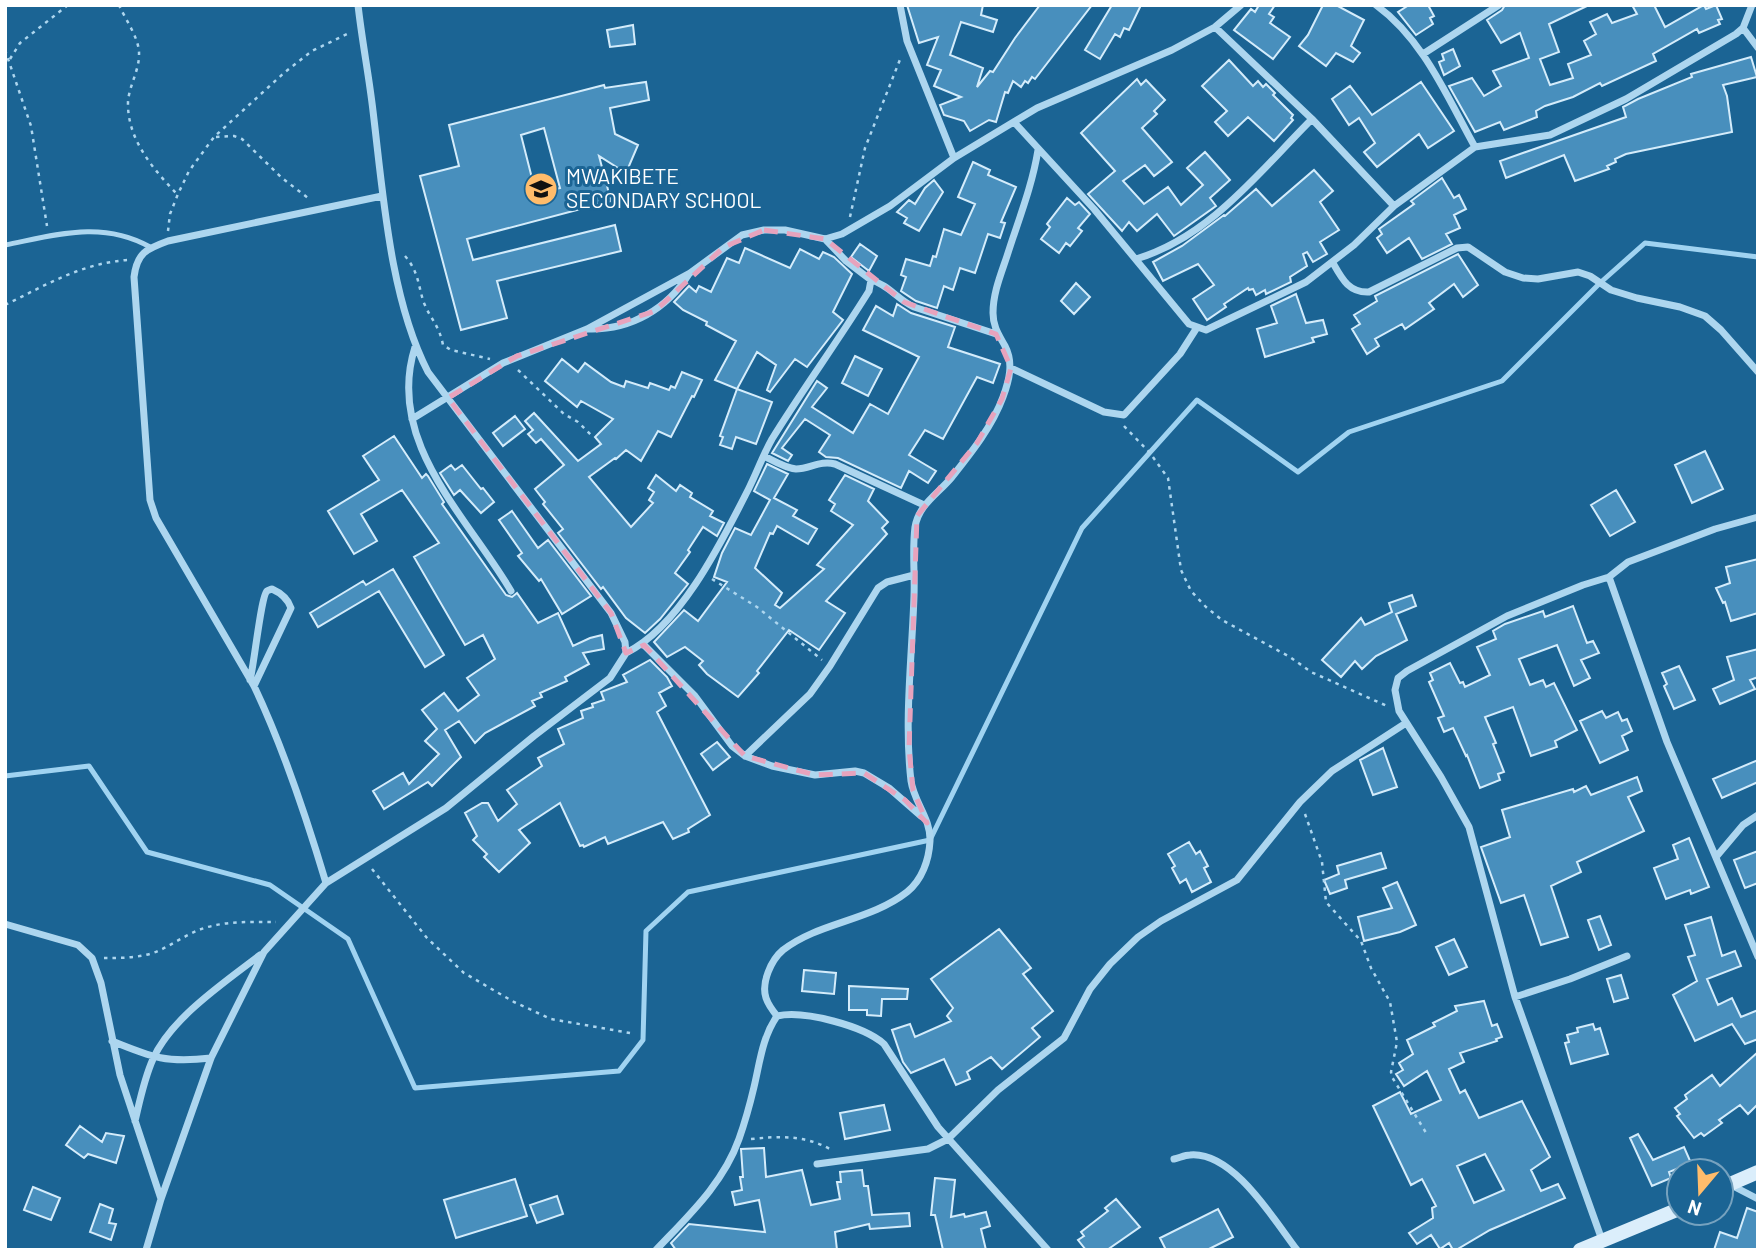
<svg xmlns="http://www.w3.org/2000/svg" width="1763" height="1255" viewBox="0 0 1763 1255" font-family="Barlow,sans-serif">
<rect width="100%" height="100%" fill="#1b6494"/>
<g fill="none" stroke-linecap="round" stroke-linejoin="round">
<path stroke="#a0d3f1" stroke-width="5" d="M5 776 89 766 147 852 270 885 348 939 415 1088 619 1071 643 1040 646 931 688 892 930 840 1082 528 1197 400 1298 472 1349 432 1502 381 1600 283 1645 243 1758 257"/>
</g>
<path fill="#488fbd" stroke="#d4ecfb" stroke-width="2" fill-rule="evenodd" d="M907 5H983L981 15 997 20 993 32 961 22 950 55 983 68 977 87 990 71 993 72 1015 38 1040 5H1092L1035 79 1032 77 1028 83 1025 81 1021 87 1013 81 1008 93 1005 92 996 122 989 120 970 131 964 121 944 115 940 105 961 97 934 86 941 70 927 65 938 37 919 43Z
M1112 5H1141L1129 30 1124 28 1120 37 1115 34 1100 59 1085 50Z
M1259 5H1275L1269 14 1274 17 1270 23 1290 37 1273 59 1234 30 1251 9 1255 12Z
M1323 5H1336L1364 20 1351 46 1360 53 1353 62 1336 53 1326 66 1299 46 1308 35Z
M1409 5H1428L1434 16 1430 18 1433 24 1416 35 1398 12Z
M1505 5H1589L1549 24 1559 52 1540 59 1550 85 1573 78 1568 64 1591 55 1584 41 1596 34 1590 22 1607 14 1612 23 1637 14 1632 5H1654L1665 27 1704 5 1706 9 1716 5 1722 19 1718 20 1720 24 1699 33 1697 29 1653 54 1656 61 1602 86 1600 83 1573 97 1545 106 1536 111 1537 117 1504 130 1500 122 1475 132 1449 86 1472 78 1484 96 1501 86 1493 71 1529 58 1520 33 1501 43 1487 20 1502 10Z
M633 25 635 44 610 47 607 30Z
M1453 49 1460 66 1444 75 1439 62 1444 60 1442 54Z
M1751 57 1757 77 1723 85 1727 96 1732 132 1626 154 1615 159 1616 162 1607 166 1609 169 1575 181 1564 155 1506 178 1500 161 1626 117 1623 107 1638 99 1692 77 1691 74Z
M1229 60 1253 86 1258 81 1263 87 1266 84 1275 93 1273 95 1293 115 1291 118 1293 120 1274 141 1248 117 1228 136 1215 122 1227 111 1202 86Z
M1137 79 1141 85 1146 80 1165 100 1154 111 1157 114 1142 128 1172 162 1154 176 1145 165 1123 181 1144 204 1168 187 1181 205 1203 185 1187 168 1205 152 1230 180 1210 198 1216 206 1174 236 1157 214 1137 231 1129 222 1122 231 1088 194 1115 171 1081 133Z
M646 82 649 100 610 108 615 134 638 145 626 173 599 156 611 201 467 239 473 260 615 225 621 251 497 281 507 318 461 330 420 176 459 166 449 125 604 85 605 88ZM544 128 560 188 536 194 521 135Z
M1421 82 1454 131 1428 148 1419 134 1377 167 1364 152 1375 143 1359 118 1349 125 1332 99 1350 86 1372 115Z
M973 162 990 170 988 175 1016 187 1001 222 1005 223 1000 238 988 234 975 273 960 268 953 290 944 286 937 308 916 301 901 291 906 277 901 275 906 259 930 266 933 256 936 257 944 229 961 235 975 204 958 197Z
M1314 170 1333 191 1320 202 1339 230 1320 242 1327 254 1313 262 1307 252 1303 254 1307 266 1290 277 1291 282 1266 294 1265 290 1256 295 1253 289 1249 290 1248 288 1224 304 1226 307 1207 320 1193 299 1214 285 1198 264 1163 281 1153 262 1182 246 1224 215 1225 216 1256 189 1272 206Z
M1442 178 1454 198 1459 195 1466 209 1454 215 1460 228 1446 234 1452 244 1422 259 1409 238 1387 253 1377 238 1382 234 1379 229 1414 204 1411 201Z
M934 180 943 192 919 231 904 223 907 218 897 212 909 200 915 204 925 188Z
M1067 198 1075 205 1079 202 1090 214 1078 228 1082 231 1070 246 1066 243 1059 253 1041 239 1050 227 1047 224Z
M860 244 877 256 869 271 851 257Z
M745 248 790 268 800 249 819 259 823 252 834 257 852 274 833 312 843 320 807 367 795 359 770 392 767 390 776 365 757 352 737 389 715 380 736 341 706 325 707 322 683 310 674 302 689 286 696 292 699 286 711 292 727 258 739 263Z
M1458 254 1478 285 1463 297 1454 284 1429 303 1434 309 1405 329 1402 324 1375 339 1379 346 1367 354 1352 329 1360 324 1354 315 1377 301 1375 296Z
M1076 283 1090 297 1074 314 1061 301Z
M1296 294 1306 323 1323 320 1327 334 1312 338 1314 342 1265 357 1257 329 1277 323 1271 306Z
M897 304 911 313 955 327 948 347 1000 364 993 383 977 377 943 439 925 430 909 455 936 471 928 483 909 471 901 488 838 458 826 457 819 452 830 435 805 419 782 448 792 455 788 461 772 453 817 381 827 388 812 407 853 433 870 404 888 414 919 357 863 330 876 306 893 316Z
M855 356 882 369 868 396 842 383Z
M562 359 578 372 585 363 611 382 624 387 626 381 648 388 650 383 669 390 671 386 675 388 682 372 702 380 694 397 692 396 671 437 658 431 641 461 626 450 616 459 615 458 589 477 631 527 653 503 649 500 654 492 648 488 656 475 676 491 680 485 692 493 690 497 713 511 710 516 724 523 717 536 703 527 688 550 690 552 675 573 688 584 660 619 645 633 626 618 603 587 601 589 558 533 563 529 543 504 545 502 535 489 564 465 541 439 536 443 528 434 533 430 525 421 534 413 578 461 601 444 595 437 613 419 581 401 577 407 545 381Z
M737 389 772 402 756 444 736 437 732 449 720 445 723 437 720 436Z
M515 416 525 429 503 446 493 433Z
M394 436 422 478 426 474 428 476 444 502 442 504 506 595 512 597 517 593 538 623 558 613 573 646 590 638 602 635 604 649 583 653 589 664 565 677 567 681 540 693 542 697 532 701 535 706 485 733 475 743 459 721 445 730 461 757 432 786 428 782 384 809 373 791 403 773 409 784 439 754 425 741 437 729 422 710 444 693 458 711 479 695 467 678 495 659 483 635 465 645 414 557 439 543 402 490 361 514 377 541 354 554 328 511 379 480 363 456Z
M1705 451 1723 489 1692 503 1675 465Z
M767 464 788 474 774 498 797 510 793 516 817 529 808 544 777 526 773 534 770 533 755 568 782 593 775 605 780 608 824 569 817 565 853 525 831 511 835 504 829 500 845 475 874 489 868 501 888 522 882 528 887 534 826 601 845 613 819 650 789 630 757 671 759 673 738 697 707 674 699 665 703 661 685 647 667 657 654 642 684 610 698 621 727 582 714 577 722 553 735 528 751 535 770 500 754 491Z
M451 465 455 470 462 465 481 489 483 488 494 502 481 513 460 490 454 495 440 473Z
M1616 490 1635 522 1610 536 1591 505Z
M512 511 538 548 548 540 591 596 562 614 541 579 539 581 518 556 522 553 499 520Z
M1758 559V613L1731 621 1725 602 1723 603 1716 588 1730 583 1726 567Z
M393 569 444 655 425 667 379 591 318 627 310 613 363 581 366 585Z
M1412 595 1416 606 1396 614 1407 640 1376 656 1362 669 1355 661 1341 677 1322 660 1361 618 1365 625 1392 612 1389 603Z
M1573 606 1587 643 1593 641 1599 653 1581 660 1590 678 1574 686 1557 645 1519 659 1530 685 1543 680 1546 687 1554 683 1577 730 1555 741 1557 747 1531 756 1513 707 1485 717 1496 743 1493 744 1504 772 1498 774 1500 780 1480 788 1467 755 1466 756 1453 728 1444 732 1438 718 1444 716 1429 682 1433 680 1430 673 1450 663 1460 683 1463 682 1465 687 1490 675 1477 647 1496 639 1493 631 1505 624 1543 611 1545 617Z
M1758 649V677L1750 680 1755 689 1720 704 1713 689 1734 680 1727 657Z
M650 660 667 677 672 686 659 693 666 706 657 712 710 815 688 829 689 832 673 839 663 822 608 844 605 837 584 847 583 845 580 846 560 803 519 830 530 843 499 872 484 857 487 854 473 840 477 836 465 813 482 803H488L498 821 517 804 507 790 542 766 538 758 564 744 558 729 583 718 581 711 593 707 592 704 604 700 601 692 627 682 623 675Z
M1679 666 1695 700 1674 709 1664 686 1667 684 1662 673Z
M1602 711 1606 718 1618 712 1622 721 1627 719 1632 731 1622 736 1628 750 1600 763 1580 721Z
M717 742 730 757 713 770 701 754Z
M1383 748 1397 787 1373 795 1360 760Z
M1758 760V782L1722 798 1713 779Z
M1637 777 1642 791 1628 797 1644 831 1577 862 1581 872 1551 886 1568 937 1541 945 1524 895 1501 903 1481 847 1510 837 1502 810 1573 789 1574 792 1586 786 1591 795Z
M1689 838 1709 887 1691 894 1690 890 1666 899 1654 868 1678 859 1673 845Z
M1189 842 1196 854 1200 851 1208 866 1204 868 1211 882 1192 892 1186 879 1180 883 1172 868 1175 866 1168 854Z
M1758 851V883L1745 888 1734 860Z
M1381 853 1386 868 1345 880 1347 888 1330 894 1324 880 1339 874 1337 866Z
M1397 882 1416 925 1400 932 1364 941 1358 917 1392 908 1383 888Z
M1600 916 1611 945 1599 950 1588 920Z
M1711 917 1722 956 1735 951 1741 966 1707 979 1718 1005 1732 998 1741 1017 1758 1010V1039L1745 1044 1732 1024 1695 1041 1673 995 1697 981 1688 957 1695 955 1685 925Z
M999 929 1031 968 1023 974 1053 1011 1032 1028 1040 1037 1002 1069 991 1057 967 1072 970 1079 956 1085 944 1059 911 1073 903 1062 892 1030 910 1024 915 1037 951 1021 947 1016 953 1008 931 979Z
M1454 939 1467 967 1449 975 1436 947Z
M804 970 836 973 834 994 802 991Z
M1621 975 1628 998 1614 1002 1607 979Z
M849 986 908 989 907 999H882L881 1016 867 1015V1010H849Z
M1484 1001 1492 1026 1497 1024 1502 1037 1496 1039 1497 1041 1460 1053 1464 1062 1449 1069 1460 1093 1465 1090 1479 1118 1522 1101 1550 1157 1531 1170 1541 1191 1558 1184 1565 1198 1490 1230 1456 1250H1453L1449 1243 1440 1249 1431 1235 1417 1244 1409 1233 1433 1218 1432 1208 1436 1206 1422 1179 1411 1185 1373 1106 1400 1092 1411 1114 1441 1100 1427 1071 1404 1086 1396 1074 1403 1070 1399 1063 1413 1054 1407 1040 1435 1026 1433 1023 1457 1011 1455 1006ZM1485 1154 1504 1190 1474 1203 1457 1166Z
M1593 1024 1595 1030 1600 1028 1608 1054 1571 1064 1565 1043 1569 1042 1567 1035 1578 1032 1577 1028Z
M1758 1052V1104L1748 1114 1740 1105 1719 1120 1722 1123 1704 1136 1701 1133 1694 1138 1677 1116 1680 1114 1675 1108 1687 1099 1685 1095 1712 1075 1720 1086Z
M884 1105 890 1130 845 1139 840 1113Z
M80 1126 102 1142 106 1133 124 1136 116 1163 88 1154 84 1158 66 1145Z
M1638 1134 1653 1160 1684 1147 1691 1163 1669 1172 1671 1178 1652 1186 1630 1138Z
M764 1148 766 1177 802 1170 811 1205 840 1199 837 1182H841L840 1172 862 1170 864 1186H868L872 1215 909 1213 910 1226 870 1229 869 1224 835 1232 837 1250H676L671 1243 689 1224 765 1232 759 1200 735 1205 732 1192 742 1190 740 1177H743L741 1149Z
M935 1178 955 1180 951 1217 964 1214 965 1217 986 1212 990 1226 981 1229 986 1250H943L935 1215H931Z
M515 1179 527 1216 456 1238 444 1200Z
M33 1187 60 1198 51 1220 24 1210Z
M557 1196 563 1214 537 1223 530 1205Z
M1116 1199 1140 1227 1107 1250H1086L1078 1240 1084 1236 1081 1232 1108 1211 1105 1208Z
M100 1204 113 1209 109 1223 116 1224 111 1240 90 1232Z
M1747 1208 1758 1212V1250H1714L1720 1232 1737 1238Z
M1218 1209 1233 1237 1207 1250H1166L1160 1238Z"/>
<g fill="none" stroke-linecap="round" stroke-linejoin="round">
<path stroke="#add6ef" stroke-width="2.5" stroke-dasharray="3.5 5" stroke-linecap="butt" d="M119 5C125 19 140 39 139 55 139 71 129 86 128 102 127 139 153 169 177 194
M5 50 31 126 47 226
M10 59 20 43 68 5
M216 137 234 136 242 139 282 178 308 198
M850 217 865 148 901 57
M168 231 170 214 178 194 189 171 214 137 285 72 312 51 351 32
M405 256C419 272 418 286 424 303 431 320 439 325 443 345L451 350 490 359
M5 305C46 285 82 263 128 260
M518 370 564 414 578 422 591 435
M1124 426 1150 453 1168 478 1181 570 1191 591 1206 607 1222 620 1290 657 1311 672 1387 706
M712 579 757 607 822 660
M1305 814 1322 862 1326 902 1361 941 1371 968 1390 1002 1397 1042 1391 1072 1392 1077 1428 1136
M372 869 427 938 464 973 514 1002 551 1019 630 1033
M104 958C122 958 142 958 158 951 176 943 192 930 212 926 232 921 255 922 276 922
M751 1139C780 1136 804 1135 830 1149"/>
<path stroke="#add6ef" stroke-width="5" d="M5 245C56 235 102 220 150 247"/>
<path stroke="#add6ef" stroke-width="7" d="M900 5 907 41 954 158
M1376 5C1424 40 1447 97 1475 147
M1215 27 1312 119 1394 206
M1743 28 1758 48
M1423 54 1499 5
M1014 122 1094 209 1189 324 1206 330 1306 282 1354 245 1394 206 1475 147 1550 135 1626 99 1736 34 1743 28 1752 5
M1038 150C1032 187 1018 221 1007 256 1001 274 993 293 993 313 993 327 999 335 1005 346 1014 363 1009 381 1003 397 992 427 971 453 952 477 938 494 919 504 915 527 912 550 915 573 914 596 912 656 904 721 911 781 914 802 931 819 930 841 929 860 922 880 907 892 870 921 819 922 783 950 771 960 761 983 766 998 768 1004 773 1011 777 1016 804 1010 864 1026 884 1044L938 1127 1048 1250
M1136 259C1210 237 1259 172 1312 119
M1333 263C1342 279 1349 293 1369 292L1457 248 1468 247 1505 272 1523 278 1538 279 1578 272 1590 276 1611 290 1637 298 1680 307 1705 316 1721 330 1758 372
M871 280C889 285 898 300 914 307L996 334
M589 329C631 330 667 309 689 274
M415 347C385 442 467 516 511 591
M1011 368 1104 412 1124 415 1180 354 1196 329
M412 419 503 363 587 329 690 273 742 235 764 230H785L825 239 842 234 890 206 954 158 1037 108 1172 50 1215 27 1241 5
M764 456C774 461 785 468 796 469 810 469 820 460 835 464L924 505
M1609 577 1667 742 1758 957
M644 645 695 696 732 746 745 756 772 766 815 775 855 771 864 773 889 788 921 816
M626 653C681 626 722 541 749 488 757 472 763 455 772 439 803 389 838 341 869 291L871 280 846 261 825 239
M250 680C254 666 261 596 267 591 268 590 270 590 272 589 281 593 288 599 291 608L254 686
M745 756 810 694 830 666 878 588 887 582 914 575
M1716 857 1743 825 1758 815
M326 883C306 816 284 749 254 686L156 518 150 500 134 277C137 253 146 249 168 241L382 196
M5 924 78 945 92 958 101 983 120 1075 161 1199
M1515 997 1570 979 1627 956
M112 1041C153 1058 167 1063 211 1058
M135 1121C140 1100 144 1079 153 1059 171 1018 225 982 260 955
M1174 1159C1179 1158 1185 1155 1190 1155 1233 1151 1274 1220 1297 1250
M817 1164 928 1149 948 1139 998 1090 1064 1038 1090 989 1110 964 1138 937 1161 921 1237 880 1300 802 1332 771 1406 723
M1731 1185 1758 1199
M1602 1240 1515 997 1469 827 1441 777 1399 711 1395 690 1398 678 1407 671 1507 616 1583 585 1609 577 1628 562 1715 529 1758 517
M146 1250 161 1199 211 1058 264 952 326 883 446 808 534 736 610 678 626 653 625 642 611 613 428 372C390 299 383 193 373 111 369 76 362 41 358 5
M656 1250C688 1216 723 1184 739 1139 745 1122 750 1104 754 1087 760 1062 762 1038 777 1016"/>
<path stroke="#dbeefb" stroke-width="14" d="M1721 1188 1758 1172
M1580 1250 1679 1209"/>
</g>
<path fill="none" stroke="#e7a3bd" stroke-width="5" stroke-dasharray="14 9" stroke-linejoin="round" d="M764 230 825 239 904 302 996 334 1011 368 1002 399 977 443 917 516 909 748 913 790 927 823 905 800 864 773 815 775 745 756 644 645 626 653 611 613 448 398 517 356 655 311 724 247Z"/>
<defs>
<symbol id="school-disc" viewBox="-11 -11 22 22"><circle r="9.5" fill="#ffbc6b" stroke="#1b6494"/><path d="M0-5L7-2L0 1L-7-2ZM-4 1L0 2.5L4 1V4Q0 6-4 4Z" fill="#111"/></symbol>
</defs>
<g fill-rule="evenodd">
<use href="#school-disc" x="522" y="170" width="38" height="38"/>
</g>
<g text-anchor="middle" stroke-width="6" stroke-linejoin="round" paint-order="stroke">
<g font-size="21" fill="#fff" stroke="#1b6494" text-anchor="start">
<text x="566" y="184">MWAKIBETE<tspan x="566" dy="24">SECONDARY SCHOOL</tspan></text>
</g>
</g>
<rect width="1763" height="1255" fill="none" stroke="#ffffff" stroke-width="14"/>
<g transform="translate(1700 1192) rotate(199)"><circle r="33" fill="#1b6494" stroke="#76a2bf" stroke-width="2"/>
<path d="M0-5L12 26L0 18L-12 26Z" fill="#ffbc6b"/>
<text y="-10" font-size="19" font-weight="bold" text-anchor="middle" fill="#ffffff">N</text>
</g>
</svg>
